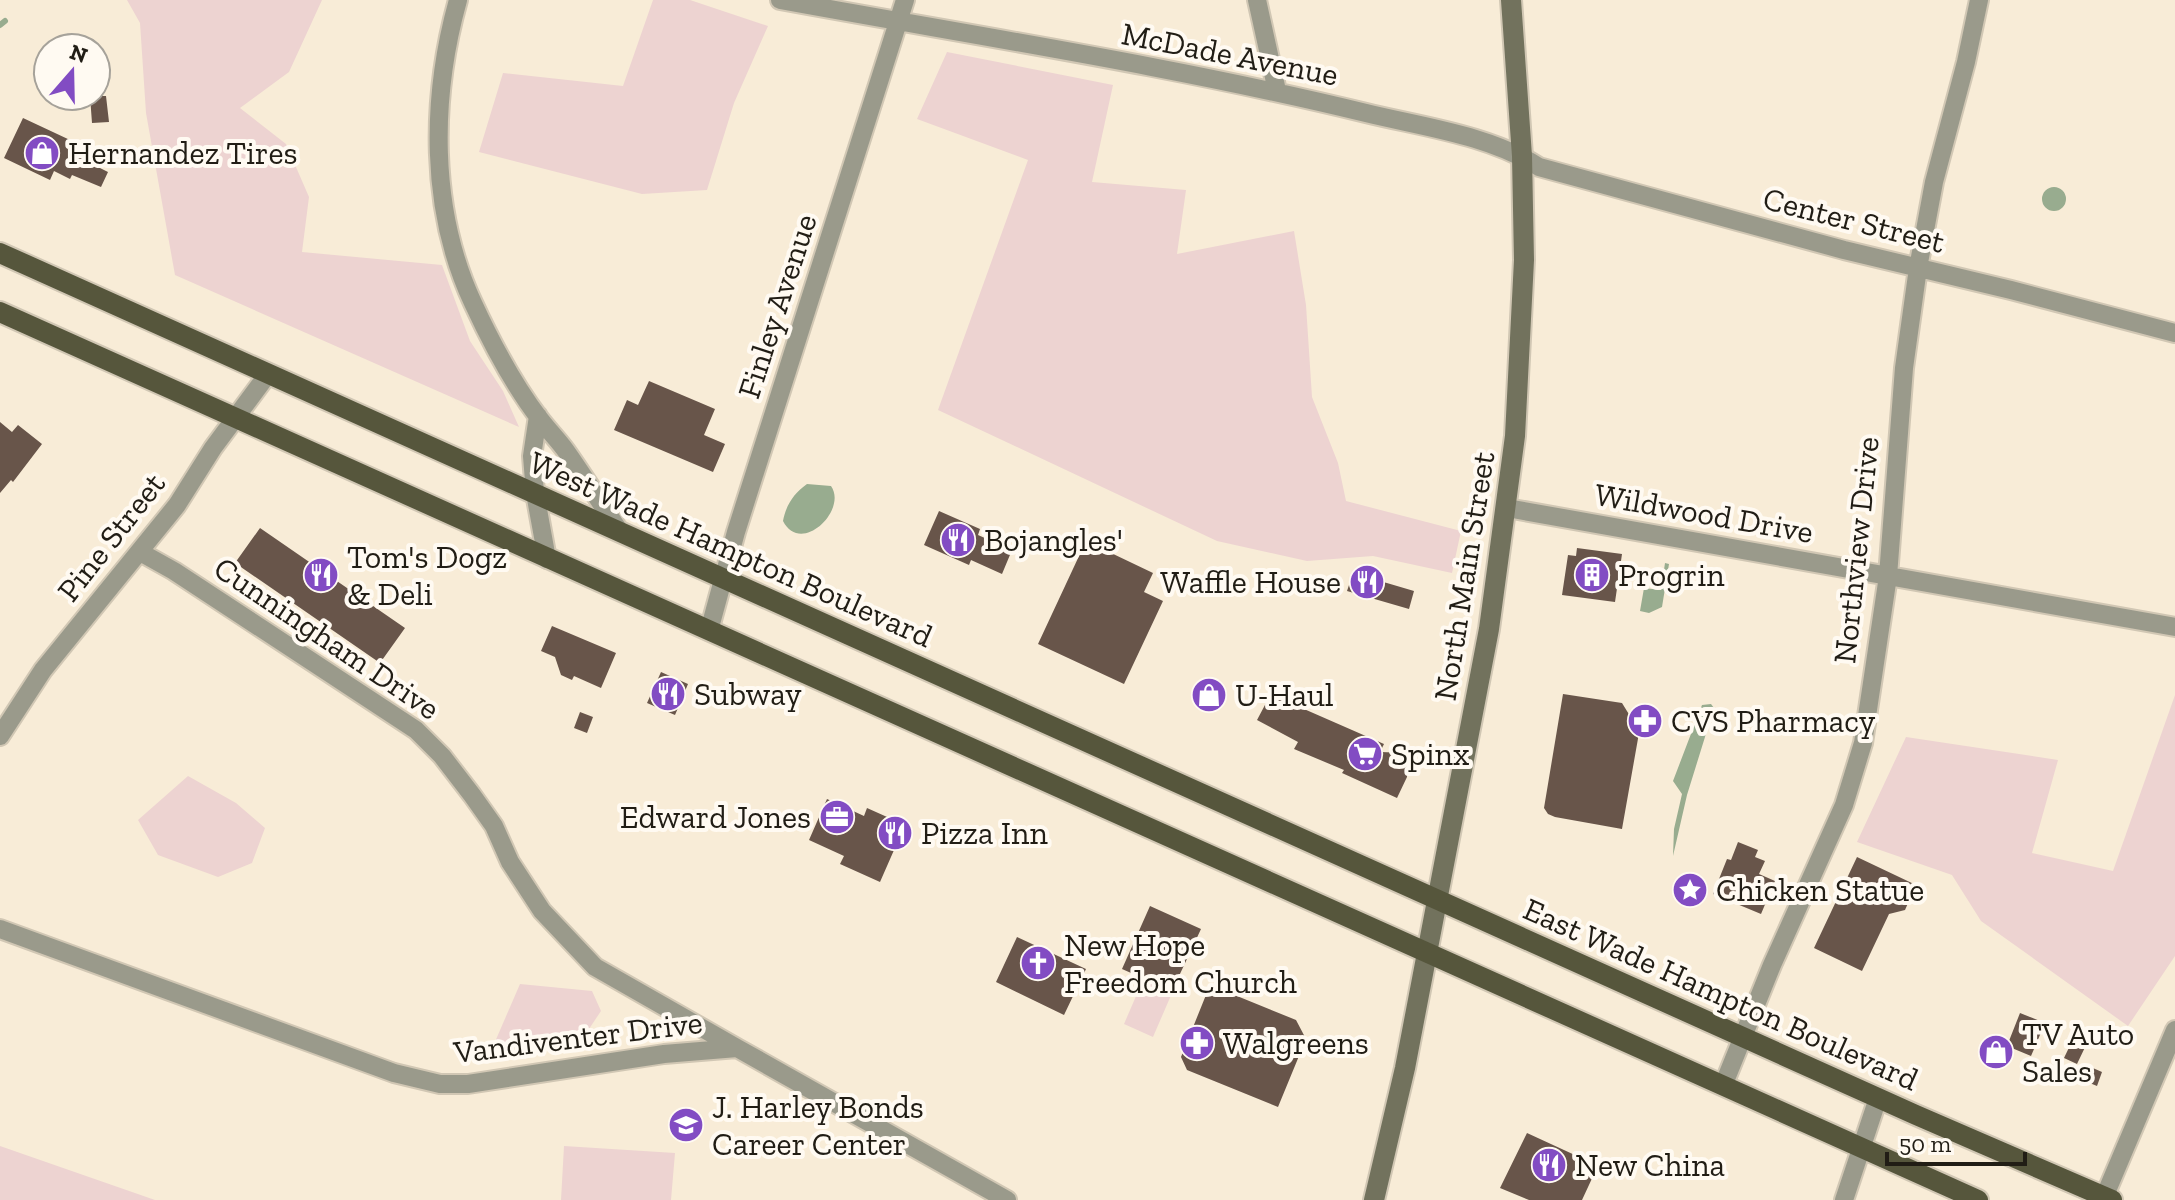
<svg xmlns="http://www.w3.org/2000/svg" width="2175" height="1200" viewBox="0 0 2175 1200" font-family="'Zilla Slab',serif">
<rect width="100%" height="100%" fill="#f8ecd7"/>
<path fill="#edd3d1" d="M127 0H322L289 72 240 108 286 144 309 197 302 252 442 265 470 341 503 391 519 427 175 275 146 113 140 23Z
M653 0H690L768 26 734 103 707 190 642 194 479 152 503 73 623 86Z
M947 52 1113 85 1092 182 1186 190 1177 254 1294 231 1306 305 1312 397 1338 463 1346 501 1461 531 1452 573 1373 556 1307 561 1217 541 938 410 1028 160 917 119Z
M2175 695V956L2128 1026 1981 921 1952 875 1857 842 1906 737 2058 760 2032 853 2113 871Z
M188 776 236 803 265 828 252 863 218 877 158 855 138 820Z
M1143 980 1172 993 1153 1037 1124 1024Z
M520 984 592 991 601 1011 583 1038 491 1051Z
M0 1146 155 1200H0Z
M564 1146 675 1153 671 1200H561Z"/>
<path fill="#98ac8f" d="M2042 199a12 12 0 1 1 24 0a12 12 0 1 1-24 0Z
M807 484 831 486C848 510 801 556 783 521 786 505 794 493 807 484Z
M1665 563 1669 564 1662 607 1649 613 1640 611 1644 588 1661 590Z
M1711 704 1714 708 1687 795 1673 856 1674 829 1682 794 1673 781 1702 705Z"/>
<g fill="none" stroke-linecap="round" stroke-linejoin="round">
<path stroke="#98ac8f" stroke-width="6" d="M0 25 5 21"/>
</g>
<path fill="#68554a" d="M90 96H106L109 122 92 123Z
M23 118 70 140 67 148 97 162 96 166 108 172 101 187 72 175 70 179 54 171 50 180 4 158Z
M649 381 715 409 704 435 725 444 713 472 614 430 627 400 638 405Z
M0 422 12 432 18 425 42 444 13 482 11 480 0 493Z
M939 511 980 529 978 535 1012 550 1002 574 971 560 969 565 924 545Z
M260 528 405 628 380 663 235 563Z
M1086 541 1153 573 1144 592 1163 601 1124 684 1038 644Z
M1577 548 1622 554 1615 602 1562 595 1568 555 1576 556Z
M1353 573 1414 591 1409 609 1347 591Z
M552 626 616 653 601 688 574 676 572 680 561 675 555 657 541 651Z
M661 672 688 684 675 715 647 703Z
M1275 686 1292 695 1288 702 1384 744 1380 752 1409 753 1407 777 1397 798 1342 773 1344 770 1294 749 1298 742 1257 720Z
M1563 694 1622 703 1630 716 1644 707 1654 724 1639 733 1622 829 1555 817 1548 814 1544 808Z
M580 712 593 717 587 733 574 728Z
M827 799 864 816 867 808 905 825 880 882 840 864 844 856 809 840Z
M1738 842 1758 850 1755 857 1765 861 1759 874 1775 881 1761 914 1713 894 1727 859 1731 860Z
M1857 857 1916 885 1905 910 1889 914 1862 971 1814 948Z
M1150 906 1201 929 1172 991 1122 969Z
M1017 937 1086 969 1064 1015 996 982Z
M1210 985 1296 1020 1306 1039 1278 1107 1187 1070 1181 1057Z
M2020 1013 2045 1023 2031 1056 2007 1046Z
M2075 1035 2088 1041 2077 1064 2064 1058Z
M2086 1065 2102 1072 2097 1086 2080 1079Z
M1527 1133 1590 1162 1588 1168 1595 1172 1582 1200H1529L1500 1188Z"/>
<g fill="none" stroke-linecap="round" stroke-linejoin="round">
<defs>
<path id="street" d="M458 0C431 97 429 209 473 303 491 342 513 384 539 418 548 430 558 440 566 451 585 478 602 505 620 532
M780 0C976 36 1173 66 1366 113 1423 127 1489 135 1539 167L1844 250 2011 290 2175 333
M1257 0 1277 91
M538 416 532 456 535 493 547 559
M1507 508 2175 627
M140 552 174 571 416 730 442 756 472 795 494 826 510 862 542 911 595 967 737 1048
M709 631 736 532 905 0
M0 736 43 670 177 505 213 448 268 374
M0 929 394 1073 440 1084H468L664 1054 737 1048 1007 1200
M1723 1086 1772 965 1844 805 1863 743 1888 576 1904 368 1918 268 1934 182 1966 62 1979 0
M1844 1200 1878 1098
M2103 1200 2175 1030"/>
<path id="secondary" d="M1374 1200 1405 1068 1489 629 1515 436 1524 260 1522 156 1511 0"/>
<path id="primary" d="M0 253 1916 1115 2112 1200
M0 312 1978 1200"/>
</defs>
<use href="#street" stroke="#d1c7b4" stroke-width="22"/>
<use href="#secondary" stroke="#d1c7b4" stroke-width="24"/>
<use href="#primary" stroke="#d1c7b4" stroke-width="24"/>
<use href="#street" stroke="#9a9a8b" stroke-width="18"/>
<use href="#secondary" stroke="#72725d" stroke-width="20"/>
<use href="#primary" stroke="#56563c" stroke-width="20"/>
</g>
<defs>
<symbol id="shop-disc" viewBox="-11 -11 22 22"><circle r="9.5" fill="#824cc3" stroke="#fffaf2"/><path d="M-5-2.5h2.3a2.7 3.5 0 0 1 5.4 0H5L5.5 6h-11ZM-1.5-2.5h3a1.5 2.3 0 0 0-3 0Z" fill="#fff"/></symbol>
<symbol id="restaurant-disc" viewBox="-11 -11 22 22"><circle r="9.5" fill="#824cc3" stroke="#fffaf2"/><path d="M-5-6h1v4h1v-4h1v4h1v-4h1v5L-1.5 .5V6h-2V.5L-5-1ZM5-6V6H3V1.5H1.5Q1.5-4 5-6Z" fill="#fff"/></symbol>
<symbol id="building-disc" viewBox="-11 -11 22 22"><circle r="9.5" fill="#824cc3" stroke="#fffaf2"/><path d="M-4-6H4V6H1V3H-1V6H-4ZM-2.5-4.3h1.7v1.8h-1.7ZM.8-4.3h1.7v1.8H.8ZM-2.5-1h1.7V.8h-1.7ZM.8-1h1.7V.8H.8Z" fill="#fff"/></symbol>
<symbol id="pharmacy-disc" viewBox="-11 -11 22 22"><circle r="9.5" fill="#824cc3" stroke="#fffaf2"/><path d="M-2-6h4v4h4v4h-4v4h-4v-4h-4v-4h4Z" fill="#fff"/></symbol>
<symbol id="supermarket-disc" viewBox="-11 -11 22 22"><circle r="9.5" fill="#824cc3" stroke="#fffaf2"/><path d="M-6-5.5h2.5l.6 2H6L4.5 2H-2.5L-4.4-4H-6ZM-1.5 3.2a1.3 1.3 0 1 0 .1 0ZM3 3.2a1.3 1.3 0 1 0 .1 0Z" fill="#fff"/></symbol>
<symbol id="office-disc" viewBox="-11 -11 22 22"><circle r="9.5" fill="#824cc3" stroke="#fffaf2"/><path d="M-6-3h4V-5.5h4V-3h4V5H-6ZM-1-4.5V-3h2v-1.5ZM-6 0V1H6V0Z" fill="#fff"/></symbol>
<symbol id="sight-disc" viewBox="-11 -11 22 22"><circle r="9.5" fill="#824cc3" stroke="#fffaf2"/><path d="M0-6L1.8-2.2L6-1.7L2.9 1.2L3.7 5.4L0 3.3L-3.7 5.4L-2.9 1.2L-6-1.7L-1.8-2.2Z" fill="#fff"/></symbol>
<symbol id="church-disc" viewBox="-11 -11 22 22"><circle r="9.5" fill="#824cc3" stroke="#fffaf2"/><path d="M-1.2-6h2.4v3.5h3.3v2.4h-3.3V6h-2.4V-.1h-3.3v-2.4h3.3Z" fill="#fff"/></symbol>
<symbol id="school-disc" viewBox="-11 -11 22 22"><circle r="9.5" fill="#824cc3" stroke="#fffaf2"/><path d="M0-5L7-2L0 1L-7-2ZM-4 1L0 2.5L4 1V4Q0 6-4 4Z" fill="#fff"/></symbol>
</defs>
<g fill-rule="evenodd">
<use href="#shop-disc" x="22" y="133" width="40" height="40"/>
<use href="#restaurant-disc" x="938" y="520" width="40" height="40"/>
<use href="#restaurant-disc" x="301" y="555" width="40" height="40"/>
<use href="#building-disc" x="1572" y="555" width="40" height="40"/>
<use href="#restaurant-disc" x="1347" y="562" width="40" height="40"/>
<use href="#restaurant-disc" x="648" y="674" width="40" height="40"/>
<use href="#shop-disc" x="1189" y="675" width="40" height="40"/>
<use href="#pharmacy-disc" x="1625" y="701" width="40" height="40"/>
<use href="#supermarket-disc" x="1345" y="734" width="40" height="40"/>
<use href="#office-disc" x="817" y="797" width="40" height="40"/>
<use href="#restaurant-disc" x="875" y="813" width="40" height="40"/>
<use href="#sight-disc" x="1670" y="870" width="40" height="40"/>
<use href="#church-disc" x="1018" y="943" width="40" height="40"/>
<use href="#pharmacy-disc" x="1177" y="1023" width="40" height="40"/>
<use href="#shop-disc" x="1976" y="1032" width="40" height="40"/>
<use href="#school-disc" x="666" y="1105" width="40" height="40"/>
<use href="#restaurant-disc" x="1529" y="1145" width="40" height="40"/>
</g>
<g text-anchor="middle" stroke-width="8" stroke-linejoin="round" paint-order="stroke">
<g font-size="32" fill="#211d15" stroke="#fffaf2">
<text transform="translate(1230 54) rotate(11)" y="11">McDade Avenue</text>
<text transform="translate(1854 220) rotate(14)" y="11">Center Street</text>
<text transform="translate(777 306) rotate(-72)" y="11">Finley Avenue</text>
<text transform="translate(1704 513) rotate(10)" y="11">Wildwood Drive</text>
<text transform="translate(111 537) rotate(-52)" y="11">Pine Street</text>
<text transform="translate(731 549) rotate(24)" y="11">West Wade Hampton Boulevard</text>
<text transform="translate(1856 550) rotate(-84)" y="11">Northview Drive</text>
<text transform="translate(1464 576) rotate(-81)" y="11">North Main Street</text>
<text transform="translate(327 638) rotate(34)" y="11">Cunningham Drive</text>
<text transform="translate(1721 994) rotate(24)" y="11">East Wade Hampton Boulevard</text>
<text transform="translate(578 1037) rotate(-7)" y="11">Vandiventer Drive</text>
</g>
<g font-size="32" fill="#211d15" stroke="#fffaf2" text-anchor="start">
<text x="68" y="164">Hernandez Tires</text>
<text x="984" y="551">Bojangles'</text>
<text x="347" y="568">Tom's Dogz<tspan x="347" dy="37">&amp; Deli</tspan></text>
<text x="1618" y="586">Progrin</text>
<text x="1341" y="593" text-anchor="end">Waffle House</text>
<text x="694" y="705">Subway</text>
<text x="1235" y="706">U-Haul</text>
<text x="1671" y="732">CVS Pharmacy</text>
<text x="1391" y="765">Spinx</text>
<text x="811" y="828" text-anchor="end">Edward Jones</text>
<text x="921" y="844">Pizza Inn</text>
<text x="1716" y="901">Chicken Statue</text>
<text x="1064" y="956">New Hope<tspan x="1064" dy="37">Freedom Church</tspan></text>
<text x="2022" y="1045">TV Auto<tspan x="2022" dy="37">Sales</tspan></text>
<text x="1223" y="1054">Walgreens</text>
<text x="712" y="1118">J. Harley Bonds<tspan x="712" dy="37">Career Center</tspan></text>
<text x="1575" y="1176">New China</text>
</g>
</g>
<g transform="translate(72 72) rotate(20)"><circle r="38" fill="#fffaf2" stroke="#a6a29a" stroke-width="2"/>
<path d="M0-6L14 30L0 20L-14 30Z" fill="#824cc3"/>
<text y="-12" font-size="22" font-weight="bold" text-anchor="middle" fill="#211d15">N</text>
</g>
<path d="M1887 1152v12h138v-12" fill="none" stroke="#211d15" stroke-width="4"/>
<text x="1899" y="1152" font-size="24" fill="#211d15" stroke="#fffaf2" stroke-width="6" paint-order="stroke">50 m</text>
</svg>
